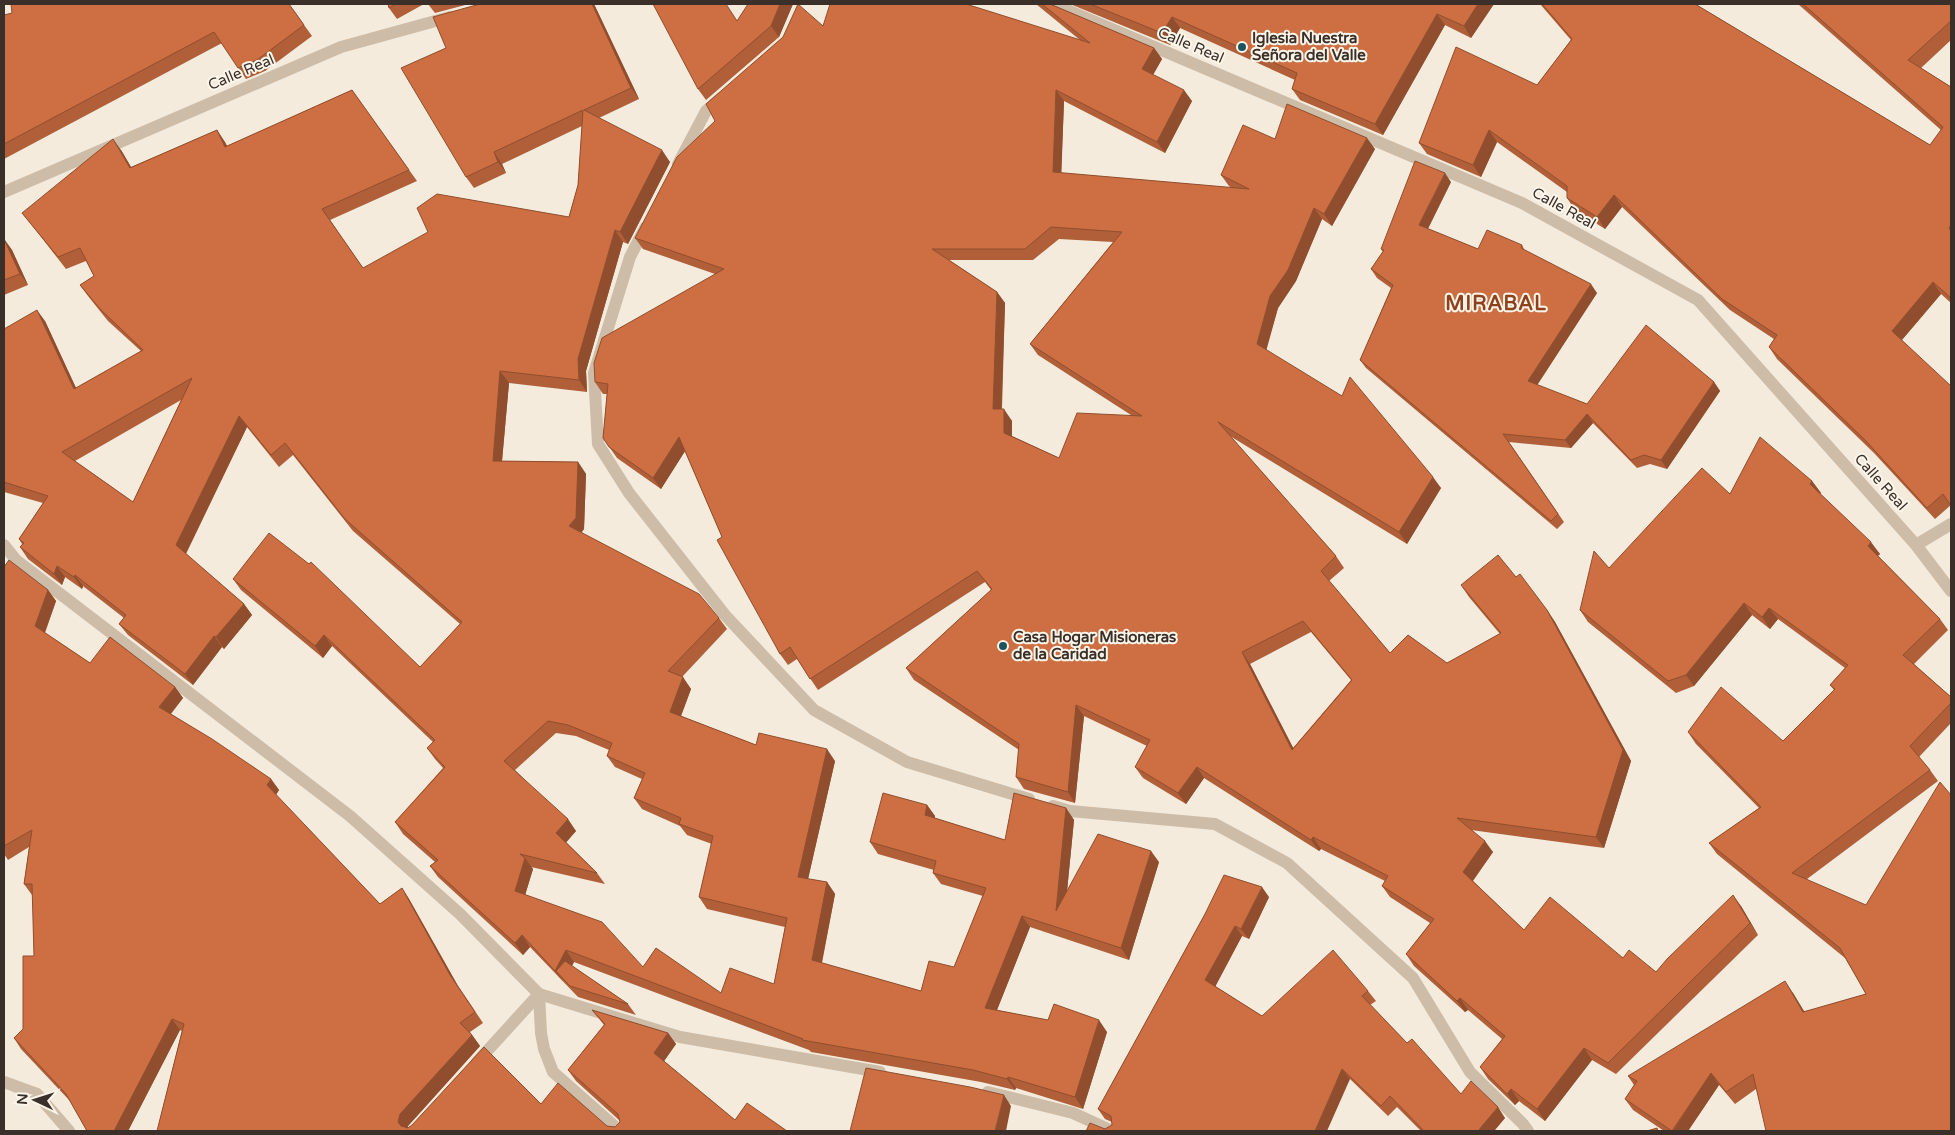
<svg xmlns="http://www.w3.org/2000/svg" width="1955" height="1135" viewBox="0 0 1955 1135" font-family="'Varela Round',sans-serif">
<rect width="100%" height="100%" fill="#f4ebdd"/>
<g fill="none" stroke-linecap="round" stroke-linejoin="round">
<path stroke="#cdbca8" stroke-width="12" d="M1053 4 1522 203 1698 300 1916 545 1951 591
M678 164 706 111 721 98
M4 192 341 47 450 17
M645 228 630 257 594 373 598 444 629 493 725 615 814 710 907 762 1029 799
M4 545 16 560 350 816 460 914 539 994 541 1033 544 1049 553 1072 620 1131
M1916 545 1951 524
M1053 806 1070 811 1215 824 1287 863 1413 978 1470 1072 1523 1124 1528 1131
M477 1062 539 994 680 1037 880 1072
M4 1082 37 1094 69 1131
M988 1092 1073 1113 1112 1131"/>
</g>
<path fill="#b05f39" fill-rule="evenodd" d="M289 4 312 36 265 71 246 79 222 43 4 159V15Z
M388 4H424L397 19 389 8Z
M428 4H469L435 13Z
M480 4H594L639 99 599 118 670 162 628 244 623 242 586 371 587 392 509 383 502 461 578 462 586 474 584 529 581 533 719 618 727 629 682 677 691 689 681 716 756 745 835 761 808 879 827 882 835 894 822 963 921 991 954 967 983 896 941 884 933 873 934 870 878 854 870 842 927 805 935 816V818L1005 840 1066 808 1074 820 1067 891 1159 862 1129 960 1030 927 997 1010 1107 1032 1083 1109 1016 1088 1015 1090 981 1082 811 1052 809 1050 574 962 572 966 628 1004 636 1015 578 997 530 947 523 955 438 877 430 866 435 862 403 834 395 822 443 768 435 759 427 748 433 742 332 646 323 658 241 590 233 579 420 667 460 624 353 531 293 455 279 467 247 427 186 554 244 604 252 615 224 649 222 647 193 685 128 635 119 624 124 618 83 586 82 589 65 577 62 585 28 559 20 547 22 544 19 539 43 503 4 492V329L45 321 76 388 141 351 108 321 88 296 80 285 94 276 86 261 66 269 31 224 22 213 121 150 131 167 217 130 227 146 352 90 417 181 330 220 363 268 569 217 578 185 582 126 502 164 506 173 474 188 466 177 446 48ZM181 400 133 502 75 461ZM556 733 576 736 609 750 607 756 615 767 642 779 634 798 642 809 680 826 687 835 712 844 699 897 707 909 785 927 774 984 721 993 643 967 525 895 533 869 531 867 605 884 597 873 566 842 576 831 515 770Z
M748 4H793L779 37 706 100 698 89Z
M1036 4H1050L1154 48 1162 59 1153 75 1192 101 1165 153 1064 101 1061 173 1232 188 1229 186 1221 175 1275 139 1375 149 1332 226 1322 219 1296 281 1278 308 1266 349 1441 488 1407 544 1230 436 1336 556 1344 568 1329 581 1390 653 1447 663 1500 634 1469 597 1461 585 1516 577 1547 610 1555 622 1631 761 1604 848 1471 830 1493 852 1473 881 1524 930 1623 958 1656 972 1741 906 1758 935 1616 1074 1592 1060 1545 1121 1519 1101 1515 1105 1488 1079 1480 1067 1502 1039 1468 1010 1465 1012 1414 966 1406 954 1430 923 1390 897 1382 886 1385 881 1321 849 1319 851 1204 778 1186 804 1143 778 1135 767 1147 746 1084 716 1075 803 1024 789 1016 777 1019 750 914 680 906 668 991 590 985 582 818 690 797 659 788 665 780 654 722 537 685 451 661 489 617 458 603 438 607 394H603L595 382 715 274 643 249 635 238 823 26 1080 40ZM1059 239 1113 242 1030 344 1038 355 1131 415 1059 458 1012 436V421L1002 409 1005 303 997 292 949 260H1033ZM1311 632 1351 680 1293 748 1250 664Z
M1070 4H1494L1471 38 1445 25 1383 135 1300 100 1292 89 1295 80 1180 28 1170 45Z
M1540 4H1695L1930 145 1941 130 1798 4H1951V40L1921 68 1951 87V303L1941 294 1902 340 1951 505 1935 519 1874 453 1777 359 1769 347 1774 339 1730 310 1622 207 1605 229 1575 210 1567 198V192L1497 142 1481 177 1427 154 1419 143 1537 85 1571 40Z
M1451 182 1428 229 1478 249 1522 245 1525 251 1597 293 1537 385 1587 404 1714 382 1720 391 1667 469 1650 464 1637 468 1593 423 1571 448 1509 442 1564 522 1557 529 1366 368 1360 360 1391 288 1377 278 1371 269 1383 252 1381 249Z
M4 239 12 250 28 285 4 295Z
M1812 481 1821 493 1820 494 1880 554 1878 556 1940 619 1948 630 1914 664 1951 697V723L1919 757 1930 770 1938 781 1807 879 1951 1131 1756 1089 1735 1104 1719 1085 1688 1131H1664L1633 1110 1625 1099 1634 1085 1628 1076 1793 993 1804 1012 1866 994 1845 958 1717 854 1709 843 1759 808 1696 744 1688 732 1783 741 1834 690 1830 685 1845 668 1778 619 1770 629 1752 615 1694 686 1676 693 1588 622 1580 610 1609 568 1730 494Z
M4 567 48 590 56 601 45 633 90 663 175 687 183 698 171 714 271 779 279 790 276 795 380 904 402 888 409 899 458 986 483 1023 470 1032 480 1046 408 1126V1127L541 1104 607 1126 615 1127 620 1122 619 1120 576 1081 568 1070 604 1025 592 1010 668 1033 676 1044 664 1061 735 1120 787 1131H157L182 1031 180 1030 128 1131H87L70 1101 21 1049 14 1038 23 1029 34 956 33 895H32L24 884 29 847 8 860 4 854Z
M1269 897 1249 939 1242 936 1215 986 1262 1016 1368 991 1376 1001 1370 1005 1407 1043 1461 1094 1505 1118 1494 1131H1421L1397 1107 1388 1116 1350 1079 1105 1129 1112 1125V1122L1105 1119 1098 1109 1205 914Z"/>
<path fill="#904e2e" d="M592 4H594L639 99 631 88Z
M780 4H793L779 37 771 26Z
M1478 4H1494L1471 38 1464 26Z
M1437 14 1445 25 1383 135 1375 124Z
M1172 17 1180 28 1170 45 1162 33Z
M1154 48 1162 59 1150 80 1142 69Z
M1056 90 1064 101 1061 184 1053 172Z
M1184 90 1192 101 1165 153 1157 142Z
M217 130 225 142 233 158 225 147Z
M1489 130 1497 142 1481 177 1473 165Z
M1367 138 1375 149 1332 226 1324 214Z
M113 139 121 150 138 179 130 168Z
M662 150 670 162 628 244 620 232Z
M494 152 502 164 506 173 498 162Z
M1445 173 1451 182 1425 234 1419 225Z
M1614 195 1622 207 1605 229 1597 217Z
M1314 208 1322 219 1296 281 1278 308 1265 355 1257 344 1270 296Z
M615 230 623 242 586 371 587 392 579 380 578 359Z
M4 239 12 250 28 285 20 274Z
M1933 282 1941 294 1900 342 1892 331Z
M1591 284 1597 293 1534 390 1528 381Z
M997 292 1005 303 1001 420 993 409Z
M37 310 45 321 82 401 74 389Z
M500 371 509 383 501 472 493 461Z
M1714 382 1720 391 1667 469 1661 460Z
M1004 409 1012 421V444L1004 433Z
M1587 414 1593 423 1571 448 1565 440Z
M239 416 247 427 184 557 176 545Z
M679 437 687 448 661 489 653 478Z
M578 462 586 474 584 529 577 538 569 526Z
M1433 477 1441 488 1407 544 1399 532Z
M1812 481 1821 493 1818 496 1810 484Z
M1871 542 1880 554 1876 557 1868 546Z
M57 566 65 577 62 585 54 574Z
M75 575 83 586 82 589 74 577Z
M48 590 56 601 43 637 35 626Z
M1744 603 1752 615 1694 686 1686 675Z
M244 604 252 615 224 649 216 637Z
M1769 608 1778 619 1770 629 1762 617Z
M1547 610 1555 622 1631 761 1604 848 1596 837Z
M324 635 332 646 323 658 315 646Z
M214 636 222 647 193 685 185 674Z
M1242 652 1250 664 1300 761 1292 750Z
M683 677 691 689 678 724 670 712Z
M175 687 183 698 167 718 159 707Z
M1076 705 1084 716 1075 803 1068 792Z
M827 749 835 761 806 888 798 877Z
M1197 767 1204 778 1186 804 1178 793Z
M271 779 279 790 274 797 267 785Z
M927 805 935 816 933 826 925 815Z
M1066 808 1074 820 1064 922 1056 911Z
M568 819 576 831 564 845 556 833Z
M1313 837 1321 849 1319 851 1311 840Z
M1485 841 1493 852 1471 883 1463 872Z
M1151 851 1159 862 1129 960 1121 948Z
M525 858 533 869 523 902 515 891Z
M827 882 835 894 820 971 812 960Z
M1262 887 1269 897 1249 939 1241 929Z
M402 888 409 899 458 986 483 1023 450 975Z
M1733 895 1741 906 1758 935 1750 923Z
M1022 916 1030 927 993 1020 985 1008Z
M1235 926 1242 936 1213 991 1205 980Z
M522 935 530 947 523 955 515 943Z
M566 950 574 962 564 980 556 971 563 982 555 971Z
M1785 981 1793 993 1812 1024 1803 1012Z
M1460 998 1468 1010 1465 1012 1457 1001Z
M172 1019 180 1030 128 1131H114Z
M1099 1020 1107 1032 1083 1109 1075 1097Z
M668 1033 676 1044 662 1064 654 1053Z
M472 1035 480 1046 408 1126 407 1131H405L398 1122 400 1114Z
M1584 1048 1592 1060 1545 1121 1537 1109Z
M1342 1069 1350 1079 1327 1131H1315Z
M1711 1073 1719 1085 1688 1131H1673Z
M1008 1077 1016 1088 1015 1090 1007 1079Z
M1511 1089 1519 1101 1515 1105 1507 1094Z
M1004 1095 1011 1106 1006 1131H995Z
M1498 1107 1505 1118 1494 1131H1478Z"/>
<path fill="#cd6f42" stroke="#904e2e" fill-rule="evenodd" d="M11 4H289L304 25 257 60 238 68 214 32 4 144V15L12 13Z
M388 4H396L389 8Z
M480 4H592L631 88 584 110 662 150 620 232 615 230 578 359 579 380 500 371 493 461 578 462 576 518 569 526 699 594 719 618 668 671 683 677 670 712 756 745 759 733 827 749 798 877 827 882 812 960 921 991 929 961 954 967 986 888 933 873 936 861 870 842 883 793 927 805 925 815 1005 840 1014 793 1066 808 1056 911 1098 834 1151 851 1121 948 1022 916 985 1008 1048 1020 1054 1004 1099 1020 1075 1097 1008 1077 1007 1079 973 1070 802 1040 803 1039 566 950 555 971 522 935 515 943 430 866 438 860 395 822 445 767 427 748 435 740 324 635 315 646 233 579 269 533 309 564 311 562 420 667 462 622 345 519 285 443 271 455 239 416 176 545 244 604 216 637 214 636 185 674 119 624 126 615 75 575 74 577 57 566 54 574 20 547 24 543 19 539 48 496 4 482V329L37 310 74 389 143 350 100 309 80 285 94 276 80 248 58 257 22 213 113 139 130 168 217 130 225 147 352 90 409 170 322 209 363 268 428 232 417 208 437 194 569 217 578 185 583 110 494 152 498 162 466 177 401 68 446 48 433 17ZM192 378 133 502 62 452ZM548 721 568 725 612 743 607 756 645 773 634 798 681 818 679 824 713 836 699 897 787 918 774 984 730 968 721 993 656 948 643 967 602 922 515 891 525 858 520 854 597 873 556 833 568 819 504 761Z
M653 4H726L737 21 748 4H780L771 26 698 89Z
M798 4 823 26 830 4H966L1090 43 1042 4H1050L1154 48 1142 69 1184 90 1157 142 1056 90 1053 172 1249 189 1221 175 1243 125 1275 139 1287 104 1367 138 1324 214 1314 208 1288 270 1270 296 1257 344 1342 396 1350 377 1433 477 1399 532 1218 422 1336 556 1321 571 1390 653 1408 635 1447 663 1501 633 1461 585 1498 555 1516 577 1520 574 1547 610 1623 750 1596 837 1457 818 1485 841 1463 872 1524 930 1550 897 1623 958 1629 950 1656 972 1667 959 1733 895 1750 923 1608 1063 1584 1048 1537 1109 1511 1089 1507 1094 1480 1067 1505 1036 1460 998 1457 1001 1406 954 1434 919 1382 886 1388 876 1313 837 1311 840 1197 767 1178 793 1135 767 1150 740 1076 705 1068 792 1016 777 1019 744 906 668 992 589 977 571 810 679 790 647 780 654 717 540 722 537 679 437 653 478 609 447 603 438 608 384 595 382 594 363 602 338 724 269 635 238 677 157 715 121 706 104 783 37ZM1051 227 1122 232 1030 344 1142 416 1077 413 1059 458 1004 433V409H993L997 292 932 249H1025ZM1303 621 1352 680 1292 750 1242 652Z
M1090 4H1478L1464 26 1437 14 1375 124 1292 89 1297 73 1172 17 1162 33Z
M1542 4H1695L1930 145 1943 127 1803 4H1951V21L1908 60 1951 87V225L1949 228 1951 231V298L1933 282 1892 331 1951 386V506L1943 494 1927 508 1866 441 1769 347 1777 335 1722 299 1614 195 1597 217 1567 198V186L1489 130 1473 165 1419 143 1456 47 1537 85 1572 39Z
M1415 161 1445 173 1419 225 1478 249 1487 230 1522 245 1521 248 1591 284 1528 381 1587 404 1646 325 1714 382 1661 460 1644 455 1631 460 1587 414 1565 440 1503 434 1558 514 1551 521 1360 360 1393 285 1371 269 1384 250 1381 249Z
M4 239 20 274 4 280Z
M1760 437 1812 481 1810 484 1871 542 1868 546 1940 619 1903 655 1951 697V703L1910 746 1930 770 1792 873 1866 905 1940 782 1951 795V1131H1766L1753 1074 1726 1092 1711 1073 1672 1131 1625 1099 1637 1081 1628 1076 1785 981 1803 1012 1866 994 1840 948 1709 843 1761 807 1688 732 1721 687 1783 741 1835 689 1830 685 1848 665 1769 608 1762 617 1744 603 1686 675 1668 681 1580 610 1594 551 1609 568 1702 468 1730 494Z
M9 560 48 590 35 626 90 663 110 637 175 687 159 707 212 739 271 779 267 785 380 904 402 888 450 975 475 1012 460 1023 472 1035 400 1114 398 1122 401 1126 408 1128 412 1125 484 1047 541 1104 558 1083 607 1126 615 1127 620 1122 618 1114 568 1070 605 1024 592 1010 668 1033 654 1053 735 1120 747 1103 787 1131H157L184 1024 172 1019 114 1131H87L66 1094 14 1038 23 1029V956H34L32 884H24L32 830 4 846V567Z
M1224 875 1262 887 1241 929 1235 926 1205 980 1262 1016 1333 950 1368 991 1362 996 1407 1043 1412 1039 1461 1094 1471 1081 1498 1107 1478 1131H1424L1390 1096 1381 1106 1342 1069 1315 1131H1086L1090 1123 1105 1129 1112 1125 1111 1116 1098 1109 1205 914Z
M565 961 628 1004 570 986 556 971Z
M866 1068 970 1087 1004 1095 995 1131H850Z
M1657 1128 1658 1131H1647Z"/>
<g fill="#1b545e" stroke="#fbf5ea" stroke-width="2">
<circle cx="1242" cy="47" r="5"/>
<circle cx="1003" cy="646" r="5"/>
</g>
<g text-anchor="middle" stroke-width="4" stroke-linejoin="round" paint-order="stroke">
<g font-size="15" font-weight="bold" fill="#3a2f29" stroke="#fbf5ea" text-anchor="start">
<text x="1252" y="43">Iglesia Nuestra<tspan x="1252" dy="17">Señora del Valle</tspan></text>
<text x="1013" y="642">Casa Hogar Misioneras<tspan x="1013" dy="17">de la Caridad</tspan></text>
</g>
<g font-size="15" fill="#3a2f29" stroke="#fbf5ea">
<text transform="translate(1191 45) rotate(23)" y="5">Calle Real</text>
<text transform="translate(241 72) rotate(-23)" y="5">Calle Real</text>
<text transform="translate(1564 208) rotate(29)" y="5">Calle Real</text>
<text transform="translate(1881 482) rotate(48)" y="5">Calle Real</text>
</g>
<g font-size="20" font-weight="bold" letter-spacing="1" fill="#8e411c" stroke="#fbf5ea">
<text x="1496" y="310">MIRABAL</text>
</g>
</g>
<rect width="1955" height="1135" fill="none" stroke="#3a2f29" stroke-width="10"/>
<g transform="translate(35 1100) rotate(274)" stroke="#fbf5ea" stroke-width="4" paint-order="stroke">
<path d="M0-4L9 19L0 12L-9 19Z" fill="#3a2f29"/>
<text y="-8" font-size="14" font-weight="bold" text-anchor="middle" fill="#3a2f29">N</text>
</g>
</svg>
